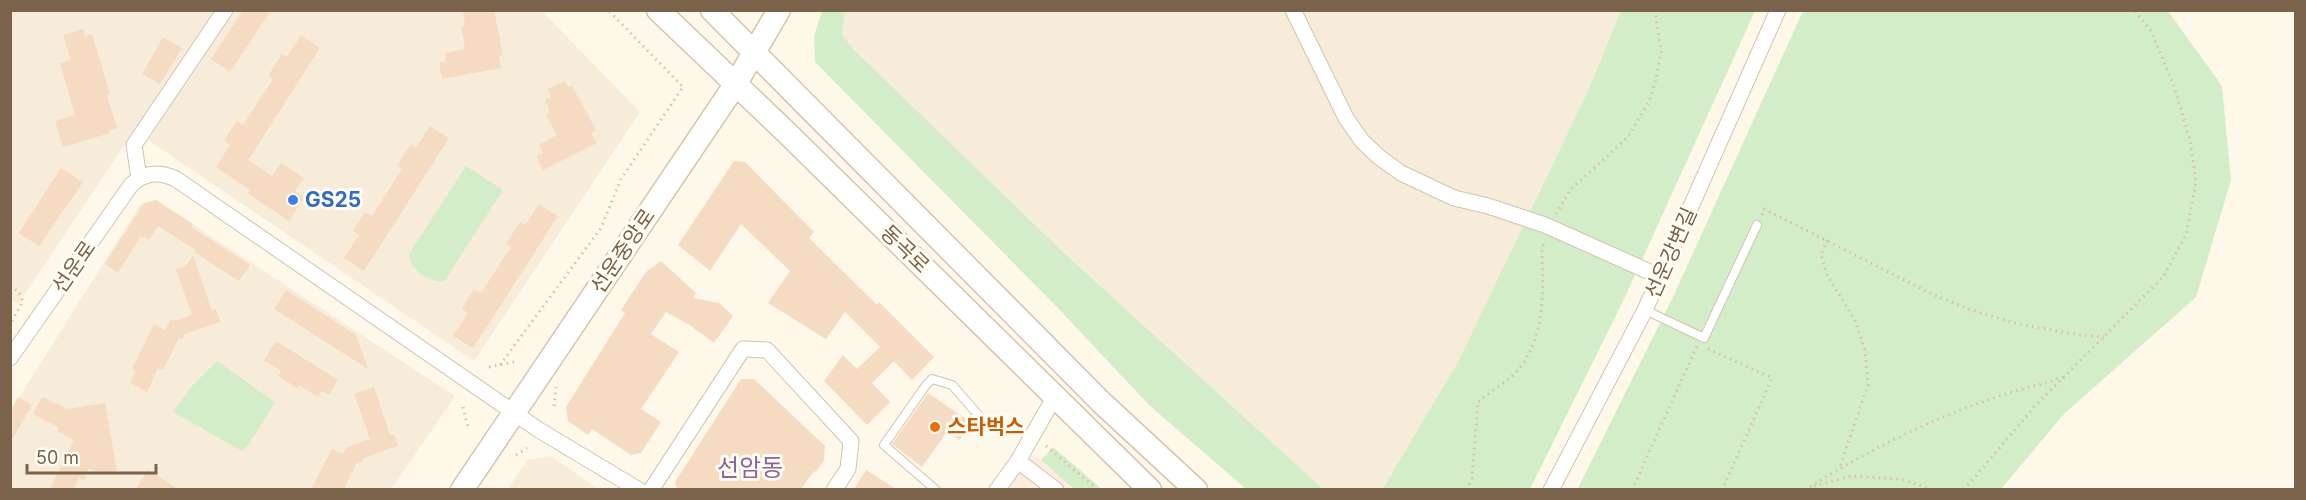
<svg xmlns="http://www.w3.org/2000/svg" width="2306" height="500" viewBox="0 0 2306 500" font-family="Inter,'Noto Sans KR',sans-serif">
<rect width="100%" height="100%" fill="#fef8eb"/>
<path fill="#f6ecd9" d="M845 10 1621 11 1587 93 1458 362 1382 490 1323 489 1063 252 853 49 842 34Z
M10 11H214L18 304 10 299Z
M233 11H542L640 112 474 361 148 140Z
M157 201 455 396 391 490 11 489 10 412 140 205Z
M551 456 598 489H508L527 460Z"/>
<path fill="#feecdf" d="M1033 454 1041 460 1074 489 1008 490Z"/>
<path fill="#d3edc8" d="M822 11H845L842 34 853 49 1063 252 1323 489H1246L1149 405 1056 306 815 62 814 36Z
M1621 11H1755L1626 295 1530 489 1382 490 1458 362 1587 93Z
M1803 11H2168L2222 86 2231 180 2196 297 2064 414 2001 489 1577 490 1673 297Z
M466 166 503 190 445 280C432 286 408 268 409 254Z
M217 361 275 402 249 444 242 451 173 412 192 386Z
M1053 447 1102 489H1074L1041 460Z"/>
<path fill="#f5dbc1" d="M243 10H271L230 72 211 59Z
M474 10H494L503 55 499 56 501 68 442 79 439 63 446 62 445 53 465 49 461 26 465 25 463 12Z
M83 29 85 36 92 34 110 94 107 95 117 128 109 130 110 133 63 147 55 121 75 115 60 63 71 60 63 35Z
M301 35 320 48 248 160 272 176 281 163 304 178 295 191 304 197 289 221 247 193 250 190 216 167 230 145 224 140 237 121 243 125 273 79 268 76 282 54 287 57Z
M163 37 182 48 160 84 142 74Z
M565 81 569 88 572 86 596 130 591 133 597 143 543 170 536 156 543 153 539 145 557 135 546 114 550 112 545 100 551 97 548 89Z
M430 126 449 138 364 271 344 258 359 235 353 231 365 212 372 216 402 169 397 166 411 144 416 148Z
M734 161 745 162 814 232 809 238 877 305 879 302 934 357 912 380 894 361 872 383 890 402 867 425 824 381 843 355 857 369 880 347 845 312 826 339 768 303 790 271 741 224 710 271 678 245Z
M61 168 83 182 39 246 19 233Z
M156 200 193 224 191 227 250 265 239 281 194 252 196 250 158 226 149 240 141 236 118 273 105 264 144 203Z
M539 204 558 216 473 348 453 336 468 313 462 309 474 289 481 293 511 247 506 244 520 222 525 225Z
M193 255 212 311 216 309 220 322 185 334 183 339 179 338 163 370 158 368 147 392 130 383 136 371 132 369 154 324 165 330 171 319 174 321 192 315 176 269 186 266Z
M661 261 696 293 693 298 719 303 733 316 714 343 691 326 666 312 651 334 679 352 641 409 661 422 641 453 631 455 592 429 588 435 568 421 566 407 625 313 621 310 646 272Z
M286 290 356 335 368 369 274 309Z
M276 341 338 380 329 395 322 391 318 397 299 385 297 388 278 376 281 371 264 360Z
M741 379H754L825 446 824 460 816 472 814 471 801 489H677L675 482Z
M374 387 390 435 394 434 398 446 363 458 360 464 357 462 344 489H311L332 449 343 454 347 447 370 439 354 394Z
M928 393 972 423 959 440 947 432 922 467 892 444Z
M18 397 32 405 10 443V412Z
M42 397 68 409 105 403 117 471 101 474 89 468 84 480 79 478 74 489H50L74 440 57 431 58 427 33 414Z
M148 470 178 489H136Z
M866 470 896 489H854Z"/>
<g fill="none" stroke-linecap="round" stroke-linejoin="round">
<defs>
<path id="lane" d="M1645 310 1704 338 1757 225
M936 490 884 445 926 385 932 379 952 385 988 426"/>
<path id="street" d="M1293 10 1346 118 1362 141 1379 157 1401 173 1454 198 1488 206 1545 225 1661 277
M139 178 134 145 225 10
M10 358 131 185C145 172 159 171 176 179L539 430 639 490
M1018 461 1056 490
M651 490 743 349 767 350 851 441 848 469 834 490
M997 490 1018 461 1055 396
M1551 490 1645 310 1778 10"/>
<path id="secondary" d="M658 10 786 132 1150 490
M712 10 1101 402 1196 490
M462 490 735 85 779 10"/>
</defs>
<use href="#lane" stroke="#d2c2af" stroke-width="10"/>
<use href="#street" stroke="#d2c2af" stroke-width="17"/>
<use href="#secondary" stroke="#d5c3ad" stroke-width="25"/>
<path stroke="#dbbfa3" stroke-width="3" stroke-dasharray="1.5 4.5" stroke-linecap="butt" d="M1556 214 1570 190 1628 137 1649 102 1656 79 1661 52 1655 10
M1762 215 1764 209 1930 293 1968 309 2018 324 2080 335 2104 337
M1827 240 1821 255 1827 275 1855 320 1865 350 1868 385 1840 466
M10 286 18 291 23 301 10 324
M1708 349 1772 378 1722 490
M500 365 601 228 621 179 683 87 608 10
M489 367 514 362
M554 406 556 387
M463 407 468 427
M1046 446 1098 490
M516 455 527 448
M1814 486 1851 476 1900 479 1934 490
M1467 490 1472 478 1478 402C1489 392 1510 380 1518 370 1546 336 1543 292 1542 251L1544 242
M1632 490 1697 346
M1805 490C1863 453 1924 422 1988 400 2013 391 2039 385 2064 377
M1964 490 2034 407 2163 277 2186 235 2196 182 2190 140 2174 86 2151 31 2134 10"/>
<use href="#lane" stroke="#fff" stroke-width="8"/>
<use href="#street" stroke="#fff" stroke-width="15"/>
<use href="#secondary" stroke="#fff" stroke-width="22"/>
</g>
<circle fill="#3f7fe0" stroke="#fffcf3" stroke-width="2" cx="293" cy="200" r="6"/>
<circle fill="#e8710a" stroke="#fffcf3" stroke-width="2" cx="935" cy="427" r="6"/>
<g text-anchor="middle" stroke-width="6" stroke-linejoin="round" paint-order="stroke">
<g font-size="21" font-weight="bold" fill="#366cbe" stroke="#fffcf3" text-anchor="start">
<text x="305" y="207">GS25</text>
</g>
<g font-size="21" fill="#7b624b" stroke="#fffcf3">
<text transform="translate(905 249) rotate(44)" y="7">동곡로</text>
<text transform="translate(623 251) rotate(-56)" y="7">선운중앙로</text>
<text transform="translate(1671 253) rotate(-66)" y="7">선운강변길</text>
<text transform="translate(74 267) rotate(-55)" y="7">선운로</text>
</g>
<g font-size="21" font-weight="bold" fill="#c56008" stroke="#fffcf3" text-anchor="start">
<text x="947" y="434">스타벅스</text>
</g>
<g font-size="24" fill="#8c6497" stroke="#fffcf3">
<text x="750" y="476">선암동</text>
</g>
</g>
<rect width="2306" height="500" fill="none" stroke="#7b624b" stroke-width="24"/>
<path d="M27 464v9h129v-9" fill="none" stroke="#7b624b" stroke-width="3"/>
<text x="36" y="464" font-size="18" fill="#7b624b" stroke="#fffcf3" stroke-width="4.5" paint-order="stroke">50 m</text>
</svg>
